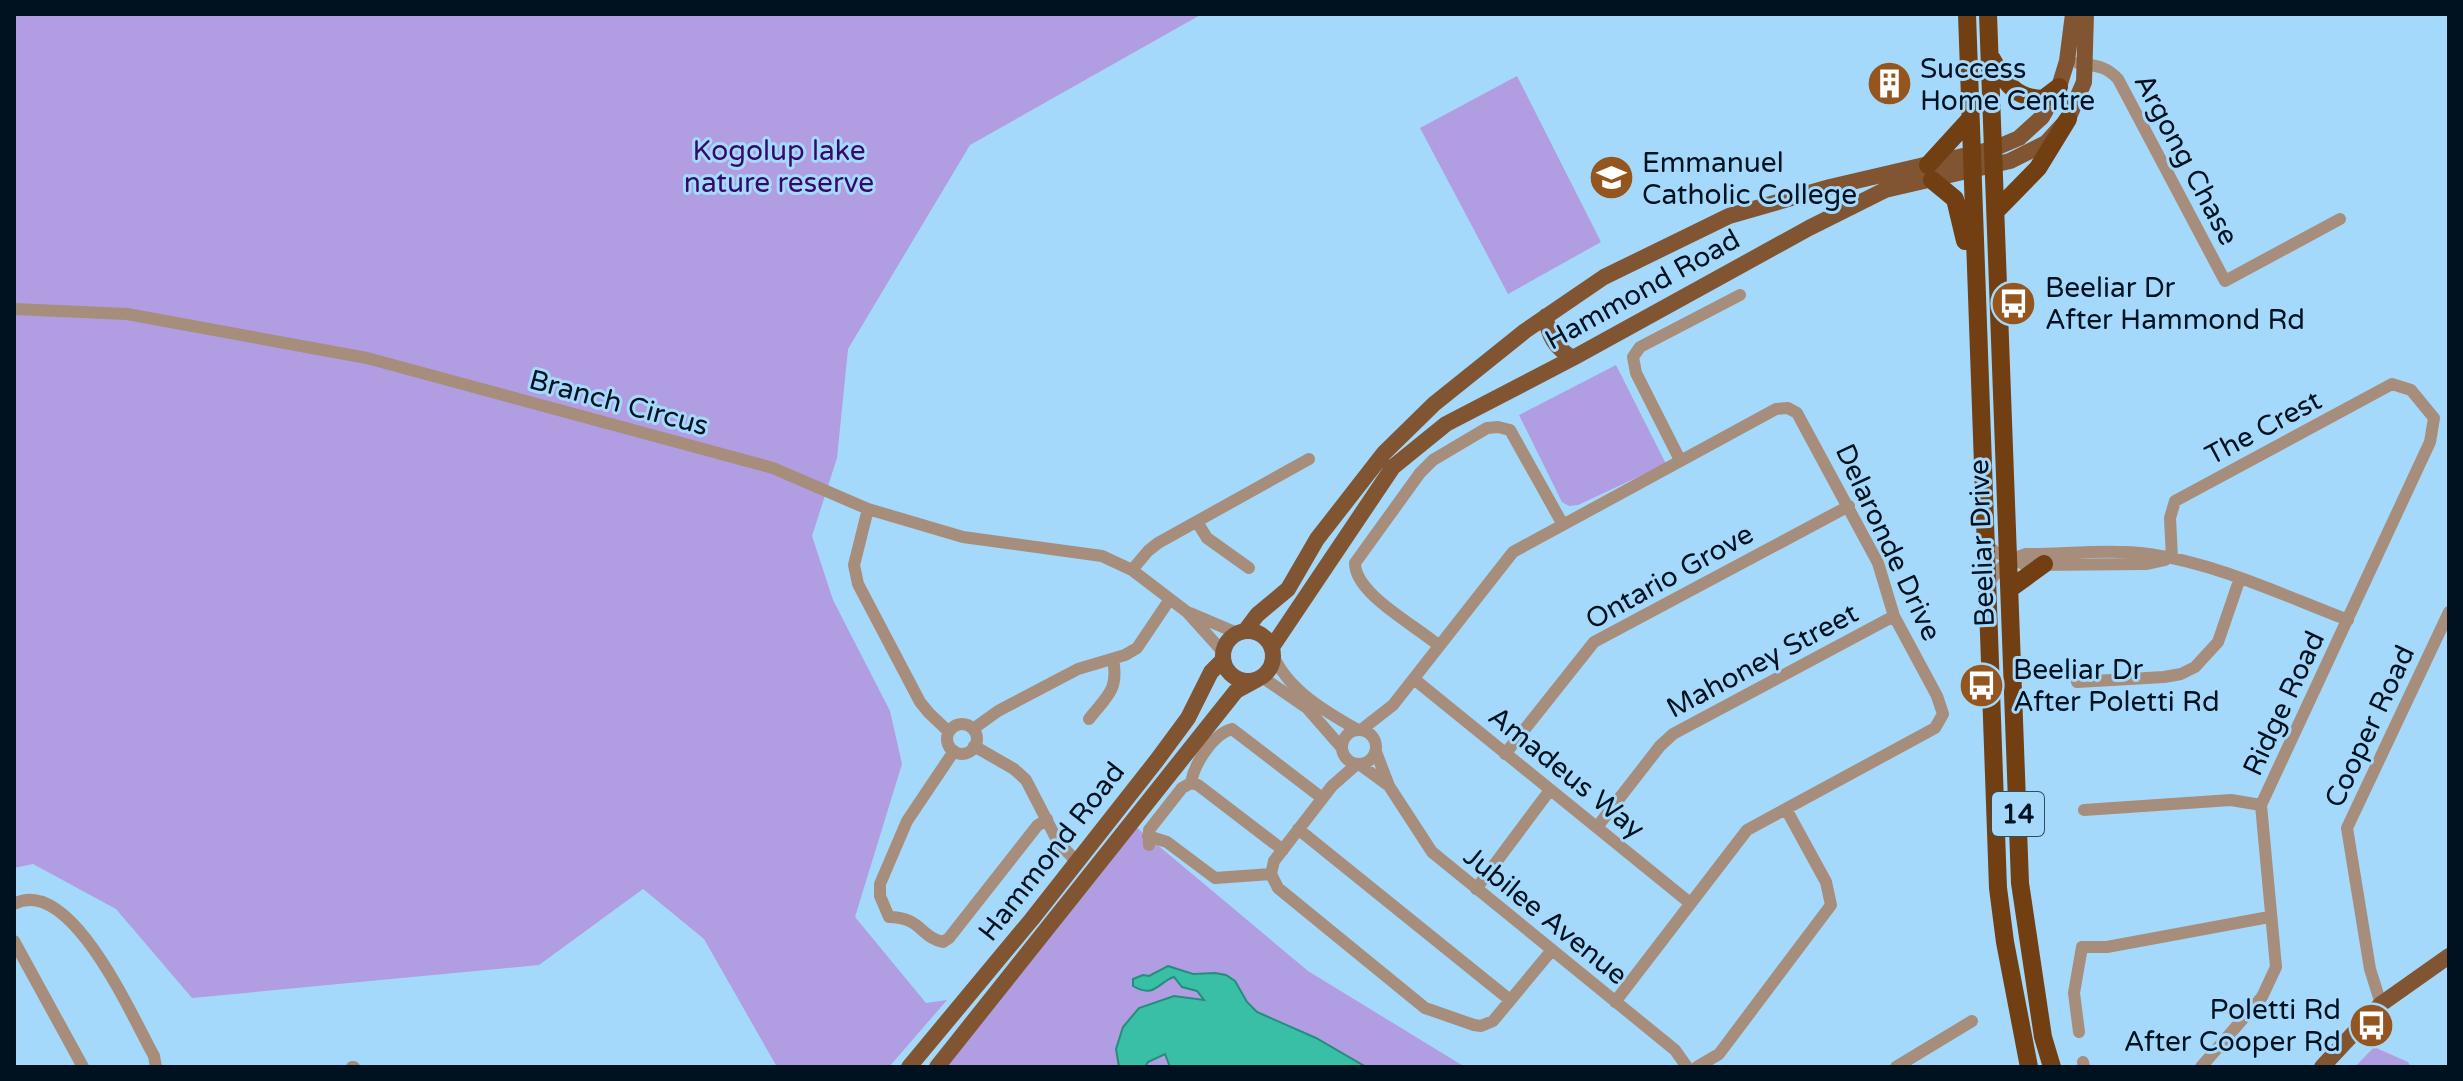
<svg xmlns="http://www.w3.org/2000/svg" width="2463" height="1081" viewBox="0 0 2463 1081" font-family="'Varela Round',sans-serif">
<rect width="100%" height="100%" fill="#a4d9fb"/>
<path fill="#b09de2" d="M14 14H1202L970 145 848 349 837 458 812 536 833 600 890 711 902 764 855 917 926 1003 947 1000 889 1067H777L704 939 643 889 539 965 192 998 116 909 33 864 14 868Z
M1517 76 1601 242 1508 294 1420 128Z
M1616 365 1666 464 1578 505 1569 506 1562 502 1519 415Z
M1136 827 1308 971 1465 1067H931Z
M2374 1047 2408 1062 2411 1067H2355Z"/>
<path fill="#39bfa5" stroke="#288b7d" stroke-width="2" d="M1168 966 1193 974 1215 973 1226 975 1235 981 1247 1002 1257 1012 1316 1038 1366 1067H1170L1165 1054 1148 1062 1145 1067H1119L1116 1049 1123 1027 1139 1008 1174 996 1204 1000 1197 991 1182 987 1174 977C1158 982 1155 999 1133 986V979L1143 975 1149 976Z"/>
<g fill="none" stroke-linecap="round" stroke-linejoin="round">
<path stroke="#a78d7b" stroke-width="12" d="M2078 63C2095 66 2105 65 2118 79L2225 281 2340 219
M14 309 127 314 367 358 773 468 868 509 963 537 1102 556 1132 570 1187 612 1223 652
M1680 460 1636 373 1633 357 1640 347 1740 295
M868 509 854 565 858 584 920 702 929 713 949 732
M1197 522 1207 538 1249 568
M1985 542 1995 552 2026 565 2147 564 2165 560
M2172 558 2170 518 2175 501 2392 384 2411 390 2434 418 2430 442 2261 805 2276 967 2262 997 2201 1067
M1132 570 1148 551 1158 543 1309 459
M1989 583C1999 567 2008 560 2026 554 2064 554 2112 549 2149 554 2216 563 2285 596 2348 620
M1190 613 1237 633
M1438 645C1415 625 1355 594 1355 563L1420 473 1433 460 1487 428 1498 427 1510 430 1562 523
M1273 655C1288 690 1326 712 1358 730
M1262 677 1307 708 1342 748
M1414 679 1690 903
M2077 682 2164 677 2181 674 2195 667 2218 642 2240 578
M1089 719C1107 696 1119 690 1113 659
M947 739a15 15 0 1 1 30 0a15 15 0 1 1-30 0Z
M973 729 998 711 1078 669 1125 655 1137 648 1170 599
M1361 730 1393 705 1513 552 1776 409 1788 408 1797 413 1878 563 1894 616 1937 696 1943 714 1935 728 1747 830 1615 1002
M1342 747a17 17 0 1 1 34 0a17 17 0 1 1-34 0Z
M974 746 1014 769 1026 780 1058 842 1077 862
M954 751 907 821 880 884V896L889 917C921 917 920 937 943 942L949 938 1037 826 1047 819
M1376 752 1389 786 1432 852 1675 1050 1687 1067
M1505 754 1594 642 1849 506
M1357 764 1332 786 1274 861 1271 874 1278 888 1425 1008 1474 1025 1481 1026 1493 1021 1552 950
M1359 764 1389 786
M1191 783C1194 764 1213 734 1232 729L1322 798
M2084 810 2231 800 2261 805
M1597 827 1660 746 1673 734 1894 616
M1298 829 1510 1000
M1148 836 1167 842 1215 878 1271 874
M1149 845V830L1182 788 1191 783 1198 785 1283 850
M1476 889 1550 790
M14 904C71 874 133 1019 154 1056L156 1067
M14 941 83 1067
M2381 1004 2370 969 2347 828 2449 612
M2079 1032 2074 993 2082 947H2107L2269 917
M2083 1062 2084 1067
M352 1067H354
M1697 1067 1719 1054 1831 905 1826 882 1786 809
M1896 1067 1972 1021"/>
<path stroke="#815432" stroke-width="16" d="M1546 316C1548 336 1555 348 1573 358
M1245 631 1257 615 1288 589 1317 539 1384 453 1434 404 1525 331 1604 277 1729 216 1830 187 1993 149 2019 138 2042 117 2059 87 2067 61 2073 14
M1223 656a25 25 0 1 1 50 0a25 25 0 1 1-50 0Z
M1272 647 1393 467 1446 424 1573 358 1809 228 1885 190 2010 161 2046 143 2068 119 2084 82 2086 14
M909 1067 1032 919 1157 760 1188 718 1211 672 1223 660
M937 1067 1236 691 1258 679
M2322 1067 2381 1004 2449 956"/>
<path stroke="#723f12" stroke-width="18" d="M1967 14 1998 888 2005 942 2029 1067
M1988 14 2020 883 2043 1037 2052 1067
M1992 59C2005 82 2014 98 2043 99L2059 87
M1928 165 1970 119
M1932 180 1955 199 1965 241
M1996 211 2038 168 2068 119
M2011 588 2044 564"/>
</g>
<defs>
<symbol id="building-disc" viewBox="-11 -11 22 22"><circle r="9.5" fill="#95551f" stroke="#a4d9fb"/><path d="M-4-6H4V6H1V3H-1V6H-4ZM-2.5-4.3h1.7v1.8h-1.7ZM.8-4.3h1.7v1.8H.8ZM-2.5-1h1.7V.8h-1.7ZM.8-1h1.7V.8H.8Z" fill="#fff"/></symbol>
<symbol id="school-disc" viewBox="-11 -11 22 22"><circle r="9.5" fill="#95551f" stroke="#a4d9fb"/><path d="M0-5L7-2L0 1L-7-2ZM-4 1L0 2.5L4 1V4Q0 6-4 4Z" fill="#fff"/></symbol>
<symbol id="bus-disc" viewBox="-11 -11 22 22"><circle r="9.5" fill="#95551f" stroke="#a4d9fb"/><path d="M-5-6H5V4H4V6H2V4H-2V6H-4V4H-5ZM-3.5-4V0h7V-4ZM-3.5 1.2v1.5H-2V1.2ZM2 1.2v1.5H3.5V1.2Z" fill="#fff"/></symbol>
</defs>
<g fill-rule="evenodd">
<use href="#building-disc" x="1864" y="58" width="51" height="51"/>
<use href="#school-disc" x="1586" y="152" width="51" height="51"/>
<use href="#bus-disc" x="1988" y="278" width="51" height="51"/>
<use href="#bus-disc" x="1956" y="660" width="51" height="51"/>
<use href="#bus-disc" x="2346" y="1000" width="51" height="51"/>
</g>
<g text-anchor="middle" stroke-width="6" stroke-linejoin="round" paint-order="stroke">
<rect fill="#a4d9fb" stroke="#314d62" stroke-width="2" x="1992" y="792" width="52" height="44" rx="6"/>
<g font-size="26" font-weight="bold" fill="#001120">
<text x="2018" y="823">14</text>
</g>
<g font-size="28" fill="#001120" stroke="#a4d9fb" text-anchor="start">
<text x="1920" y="78">Success<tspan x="1920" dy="32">Home Centre</tspan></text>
<text x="1642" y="172">Emmanuel<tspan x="1642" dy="32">Catholic College</tspan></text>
<text x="2045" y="297">Beeliar Dr<tspan x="2045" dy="32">After Hammond Rd</tspan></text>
<text x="2013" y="679">Beeliar Dr<tspan x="2013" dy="32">After Poletti Rd</tspan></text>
<text x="2341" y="1019" text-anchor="end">Poletti Rd<tspan x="2341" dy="32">After Cooper Rd</tspan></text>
</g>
<g font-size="28" fill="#37086c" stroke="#a4d9fb">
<text x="779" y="160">Kogolup lake<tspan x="779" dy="32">nature reserve</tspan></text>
</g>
<g font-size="28" fill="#001120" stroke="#a4d9fb">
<text transform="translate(2187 159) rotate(62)" y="10">Argong Chase</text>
<text transform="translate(1642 289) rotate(-29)" y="10">Hammond Road</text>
<text transform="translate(619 402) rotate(15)" y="10">Branch Circus</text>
<text transform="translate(2263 427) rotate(-28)" y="10">The Crest</text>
<text transform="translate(1889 542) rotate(65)" y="10">Delaronde Drive</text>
<text transform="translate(1981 543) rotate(-92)" y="10">Beeliar Drive</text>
<text transform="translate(1669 576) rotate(-29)" y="10">Ontario Grove</text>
<text transform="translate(1762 660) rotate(-28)" y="10">Mahoney Street</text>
<text transform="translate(2283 703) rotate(-65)" y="10">Ridge Road</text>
<text transform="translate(2369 726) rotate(-65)" y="10">Cooper Road</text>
<text transform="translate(1567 772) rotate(39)" y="10">Amadeus Way</text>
<text transform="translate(1051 851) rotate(-52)" y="10">Hammond Road</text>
<text transform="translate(1546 915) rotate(39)" y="10">Jubilee Avenue</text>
</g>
</g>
<rect width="2463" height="1081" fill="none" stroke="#001120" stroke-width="32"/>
</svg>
